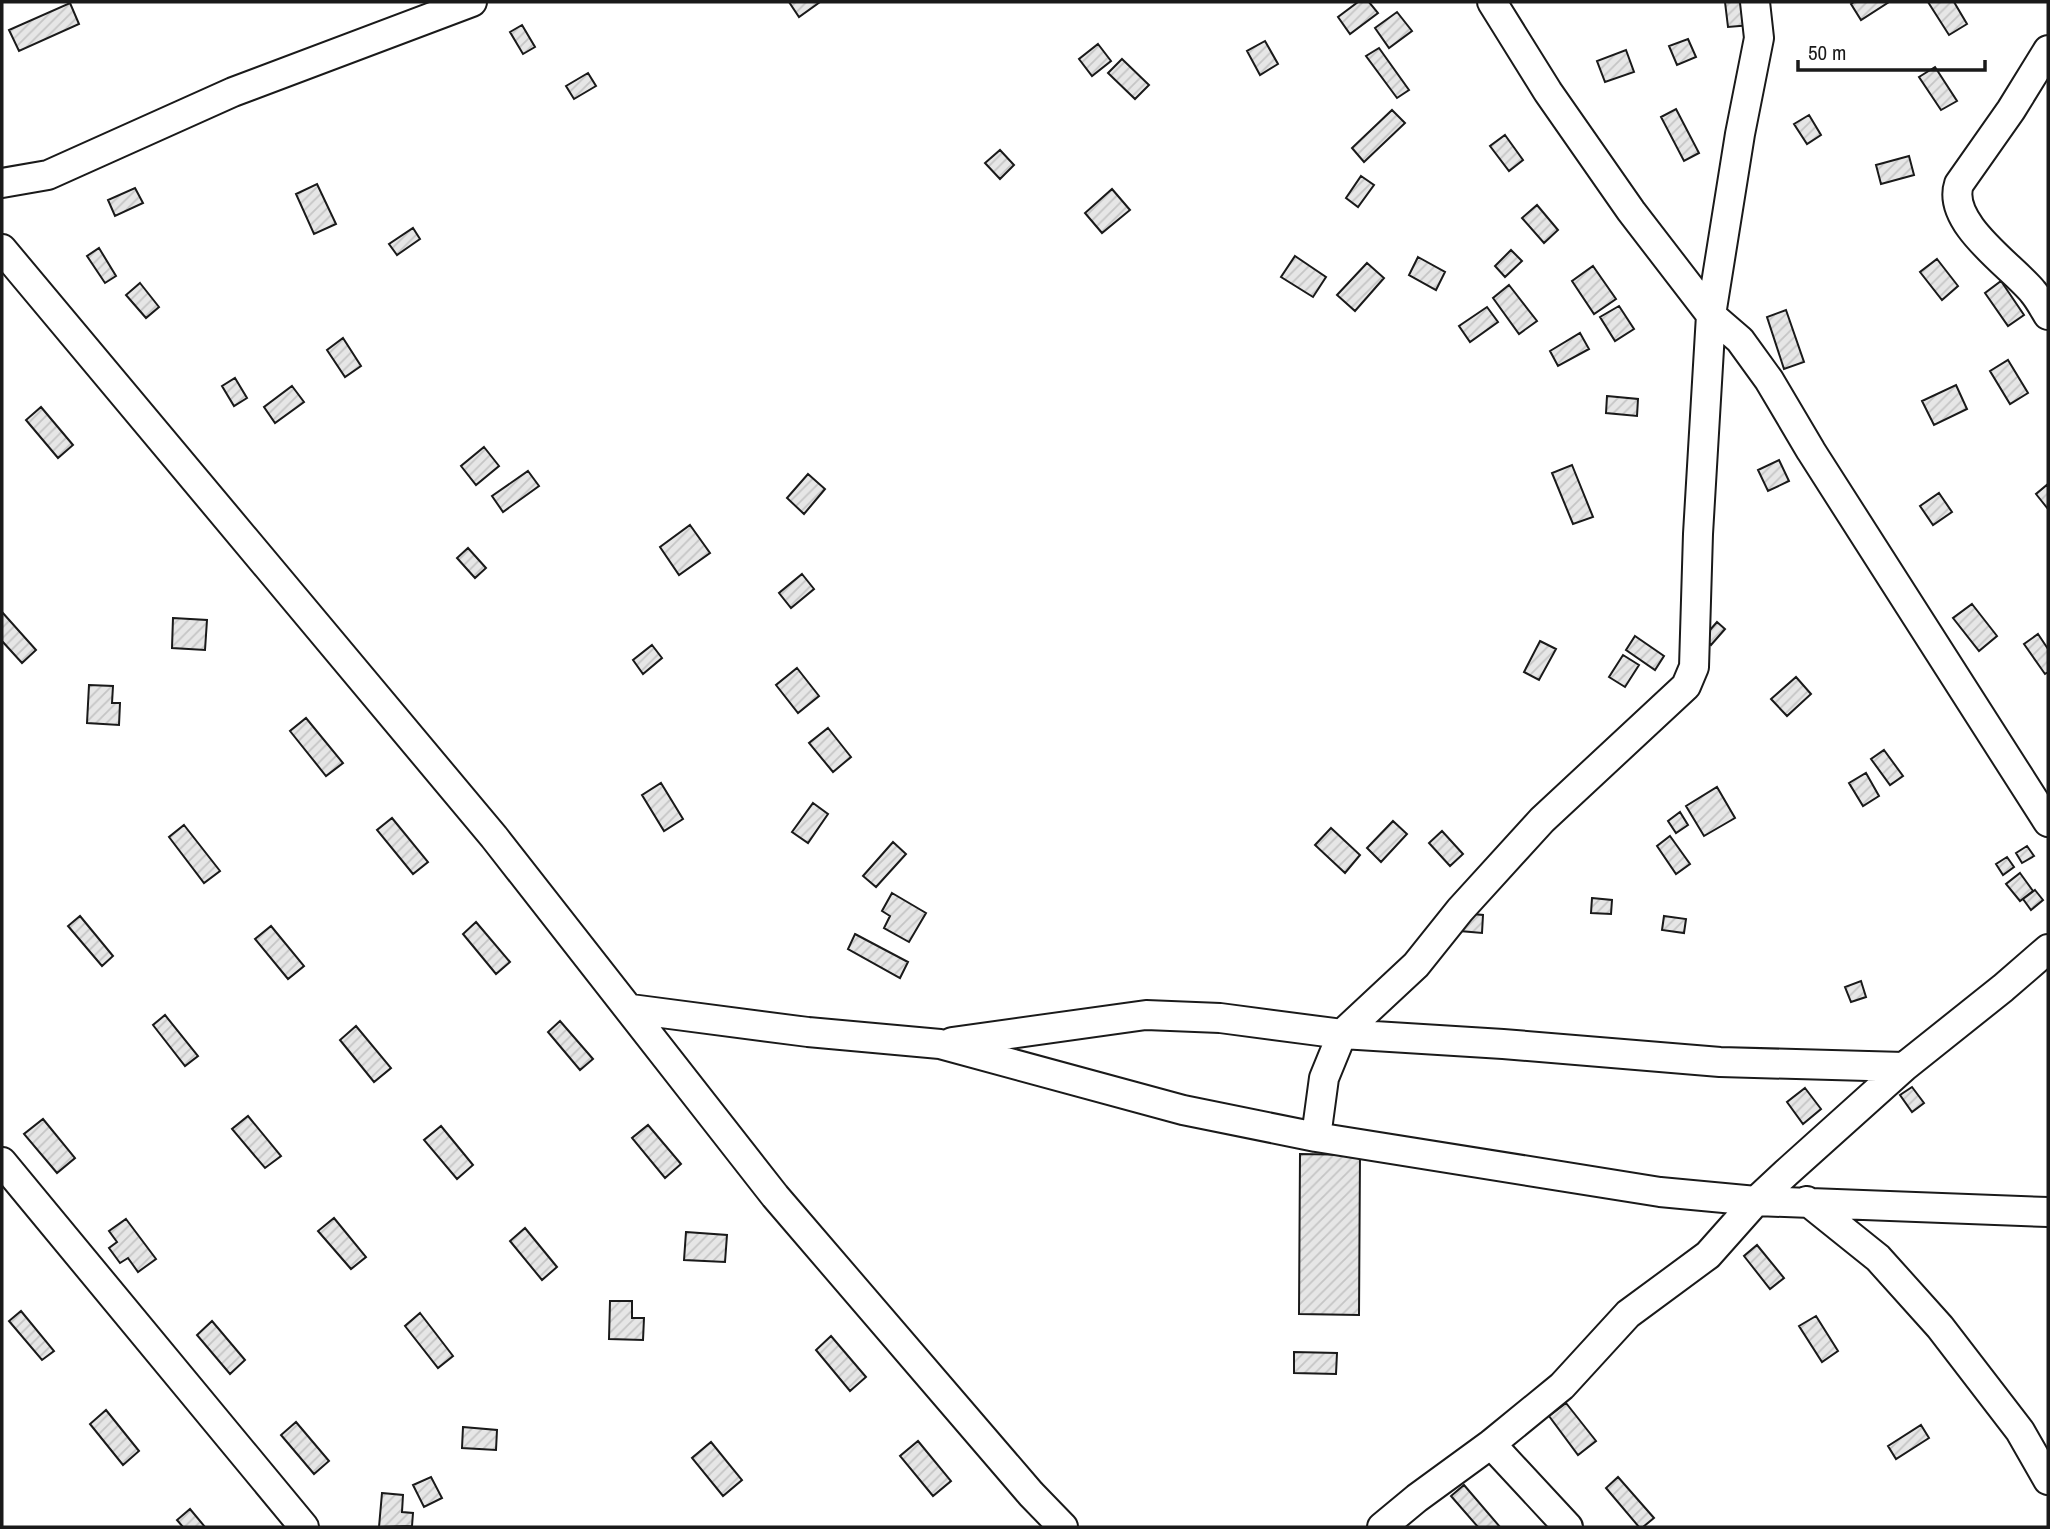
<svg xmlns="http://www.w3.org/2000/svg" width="2050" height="1529" viewBox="0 0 2050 1529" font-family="'Archivo Narrow',sans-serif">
<defs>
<pattern id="building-hatch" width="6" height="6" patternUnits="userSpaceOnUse" patternTransform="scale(1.75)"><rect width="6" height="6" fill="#e6e6e6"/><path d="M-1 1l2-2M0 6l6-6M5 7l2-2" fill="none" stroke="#c5c5c5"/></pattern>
</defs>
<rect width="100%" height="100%" fill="#fff"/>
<path fill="url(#building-hatch)" stroke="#1a1a1a" stroke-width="2" d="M789 2H820L799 17Z
M1358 2H1369L1378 13 1350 34 1338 17Z
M1725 2H1749L1751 25 1728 27Z
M1854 2H1889L1861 20 1851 4Z
M1928 2H1954L1967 24 1949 35Z
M70 3 79 24 19 51 9 30Z
M1397 12 1412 31 1389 48 1375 28Z
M522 25 535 47 523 54 510 32Z
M1688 39 1696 57 1677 65 1669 46Z
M1265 41 1278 64 1260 75 1247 51Z
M1098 44 1111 61 1092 76 1079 59Z
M1379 48 1409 90 1397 98 1366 56Z
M1626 50 1634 72 1605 82 1597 61Z
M1122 59 1149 85 1135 99 1108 73Z
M1935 67 1957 101 1941 110 1919 77Z
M588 73 596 86 574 99 566 86Z
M1676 109 1699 153 1684 161 1661 117Z
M1392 110 1405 123 1364 162 1352 148Z
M1809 115 1821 135 1807 144 1794 124Z
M1505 135 1523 160 1509 171 1490 146Z
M1000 150 1014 165 1000 179 985 163Z
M1909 156 1914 175 1881 184 1876 165Z
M1361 176 1374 185 1358 207 1346 198Z
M317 184 336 224 314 234 296 194Z
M135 188 143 203 115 216 108 200Z
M1112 189 1130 210 1102 233 1085 213Z
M1537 205 1558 230 1544 243 1522 218Z
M413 228 420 239 397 255 389 244Z
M99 248 116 276 105 283 87 256Z
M1511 250 1522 261 1505 277 1495 266Z
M1295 256 1326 277 1313 297 1281 277Z
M1418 257 1445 272 1436 290 1409 275Z
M1937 259 1958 286 1942 300 1920 272Z
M1367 263 1384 278 1355 311 1337 295Z
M1593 266 1616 299 1594 314 1572 281Z
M2001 281 2024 315 2008 326 1985 293Z
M140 283 159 307 146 318 126 295Z
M1509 285 1537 321 1519 334 1493 298Z
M1619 306 1634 329 1615 341 1600 317Z
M1487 307 1498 322 1470 342 1459 326Z
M1786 310 1804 362 1784 369 1767 317Z
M1580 333 1589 349 1558 366 1550 351Z
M343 338 361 366 345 377 327 350Z
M2008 360 2028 393 2010 404 1990 371Z
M235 378 247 398 234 406 222 386Z
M1956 385 1967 409 1934 425 1922 401Z
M292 386 304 402 275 423 264 407Z
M1607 396 1638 399 1637 416 1606 413Z
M41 407 73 445 58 458 26 420Z
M484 447 499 466 476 485 461 466Z
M1779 460 1789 481 1768 491 1758 470Z
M1572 465 1593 517 1573 524 1552 473Z
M528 471 539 486 503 512 492 496Z
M808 474 825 489 804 514 787 498Z
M2048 484V509L2036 494Z
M1939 493 1952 512 1933 525 1920 506Z
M690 525 710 553 679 575 660 547Z
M468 548 486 568 475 578 457 558Z
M802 574 814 589 791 608 779 593Z
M1972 604 1997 636 1979 651 1953 618Z
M2 612 36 650 22 663 2 641Z
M173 618 207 620 205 650 172 648Z
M1717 622 1725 629 1711 645 1703 638Z
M2038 634 2048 649V672L2045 674 2024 644Z
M1635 636 1664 656 1655 670 1626 650Z
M1540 641 1556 649 1539 680 1524 672Z
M652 645 662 658 643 674 633 660Z
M1623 655 1639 665 1625 687 1609 677Z
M797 668 819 696 798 713 776 685Z
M1796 677 1811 694 1787 716 1771 699Z
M89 685 113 686 112 703H120L119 725 87 723Z
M306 718 343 763 326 776 290 731Z
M828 728 851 757 833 772 809 743Z
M1884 750 1903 776 1890 785 1871 759Z
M1866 773 1879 796 1863 806 1849 783Z
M661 783 683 819 664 831 642 795Z
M1717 787 1735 818 1704 836 1686 806Z
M813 803 828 814 808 843 792 832Z
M1680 812 1688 825 1676 833 1668 821Z
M392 818 428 862 413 874 377 830Z
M1393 821 1407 834 1381 862 1367 848Z
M184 825 220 871 204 883 169 837Z
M1331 828 1360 855 1345 873 1315 845Z
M1442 831 1463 854 1450 866 1429 843Z
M1670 836 1690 864 1676 874 1657 846Z
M893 842 906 854 876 887 863 876Z
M2027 846 2034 856 2022 863 2016 853Z
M2007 857 2014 867 2003 875 1996 864Z
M2020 873 2033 891 2020 901 2006 884Z
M2035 890 2043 900 2031 910 2023 899Z
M892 893 926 913 909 942 884 928 890 916 882 911Z
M1592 898 1612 900 1611 914 1591 913Z
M1462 913 1483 915 1482 933 1460 931Z
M80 916 113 956 102 966 68 926Z
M1664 916 1686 919 1684 933 1662 930Z
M476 922 510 962 496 974 463 934Z
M271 926 304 966 288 979 255 939Z
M855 934 908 962 900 978 848 949Z
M1861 981 1866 997 1851 1002 1845 987Z
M165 1015 198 1056 185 1066 153 1025Z
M560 1021 593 1059 580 1070 548 1032Z
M356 1026 391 1068 374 1082 340 1040Z
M1912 1087 1924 1103 1912 1112 1900 1095Z
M1805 1088 1821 1109 1803 1124 1787 1102Z
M248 1116 281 1156 265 1168 232 1129Z
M43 1119 75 1158 57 1173 24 1134Z
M648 1125 681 1164 665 1178 632 1138Z
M441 1126 473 1165 457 1179 424 1140Z
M1300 1154 1360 1155 1359 1315 1299 1314Z
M334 1218 366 1257 351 1269 318 1231Z
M126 1219 156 1259 138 1272 128 1258 120 1263 109 1248 117 1242 109 1231Z
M525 1228 557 1267 542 1280 510 1241Z
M686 1232 727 1235 725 1262 684 1260Z
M1757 1245 1784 1278 1770 1289 1744 1256Z
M610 1301H632V1318H644L643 1340 609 1339Z
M21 1311 54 1351 42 1360 9 1321Z
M420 1313 453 1356 438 1368 405 1326Z
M1816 1316 1838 1351 1822 1362 1799 1326Z
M212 1321 245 1360 230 1374 197 1335Z
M831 1336 866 1377 850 1391 816 1350Z
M1294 1352 1337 1353 1336 1374 1294 1373Z
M1566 1403 1596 1441 1578 1455 1549 1416Z
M106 1410 139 1451 123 1465 90 1424Z
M296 1422 329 1461 314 1474 281 1435Z
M1921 1425 1929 1438 1896 1459 1888 1446Z
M463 1427 497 1430 496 1450 462 1448Z
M918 1441 951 1481 933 1496 900 1456Z
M711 1442 742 1480 723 1496 692 1458Z
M431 1477 442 1498 424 1507 413 1485Z
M1618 1477 1654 1518 1643 1527H1639L1606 1488Z
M1464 1485 1500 1527H1478L1451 1496Z
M382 1493 403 1495 402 1512 413 1513 412 1526 379 1527Z
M190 1509 205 1527H183L177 1520Z"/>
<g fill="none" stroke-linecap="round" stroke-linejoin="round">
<defs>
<path id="minor" d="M1492 2 1548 92 1631 211 1711 315 1740 340 1769 380 1811 451 2048 822
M2048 50 2011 110 1959 184C1946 223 2012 266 2033 292 2039 299 2043 307 2048 315
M2 183 48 175 233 92 472 2
M2 249 494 837 775 1196 1031 1494 1063 1527
M631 1009 808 1032 940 1044 1183 1110 1316 1137 1660 1192 1756 1201 2048 1212
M952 1042 1146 1015 1220 1018 1342 1034 1503 1044 1720 1062 1904 1067
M1316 1137 1324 1078 1342 1034 1416 965 1460 910 1542 820 1686 686 1694 667 1698 534 1711 315 1740 134 1759 38 1755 2
M2 1162 304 1527
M1807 1201 1878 1258 1940 1327 2020 1431 2048 1480
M1491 1444 1568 1527
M1382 1527 1417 1498 1491 1444 1562 1386 1628 1314 1708 1255 1756 1201 1786 1173 1904 1067 2003 988 2048 949"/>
</defs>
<use href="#minor" stroke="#1a1a1a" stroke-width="32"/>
<use href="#minor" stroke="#fff" stroke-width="28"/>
</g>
<rect width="2050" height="1529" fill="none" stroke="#1a1a1a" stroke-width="7"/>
<path d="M1798 60v10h187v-10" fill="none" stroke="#1a1a1a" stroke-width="3.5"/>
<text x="1808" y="60" font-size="21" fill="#1a1a1a" stroke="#ffffff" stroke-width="5" paint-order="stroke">50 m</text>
</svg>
